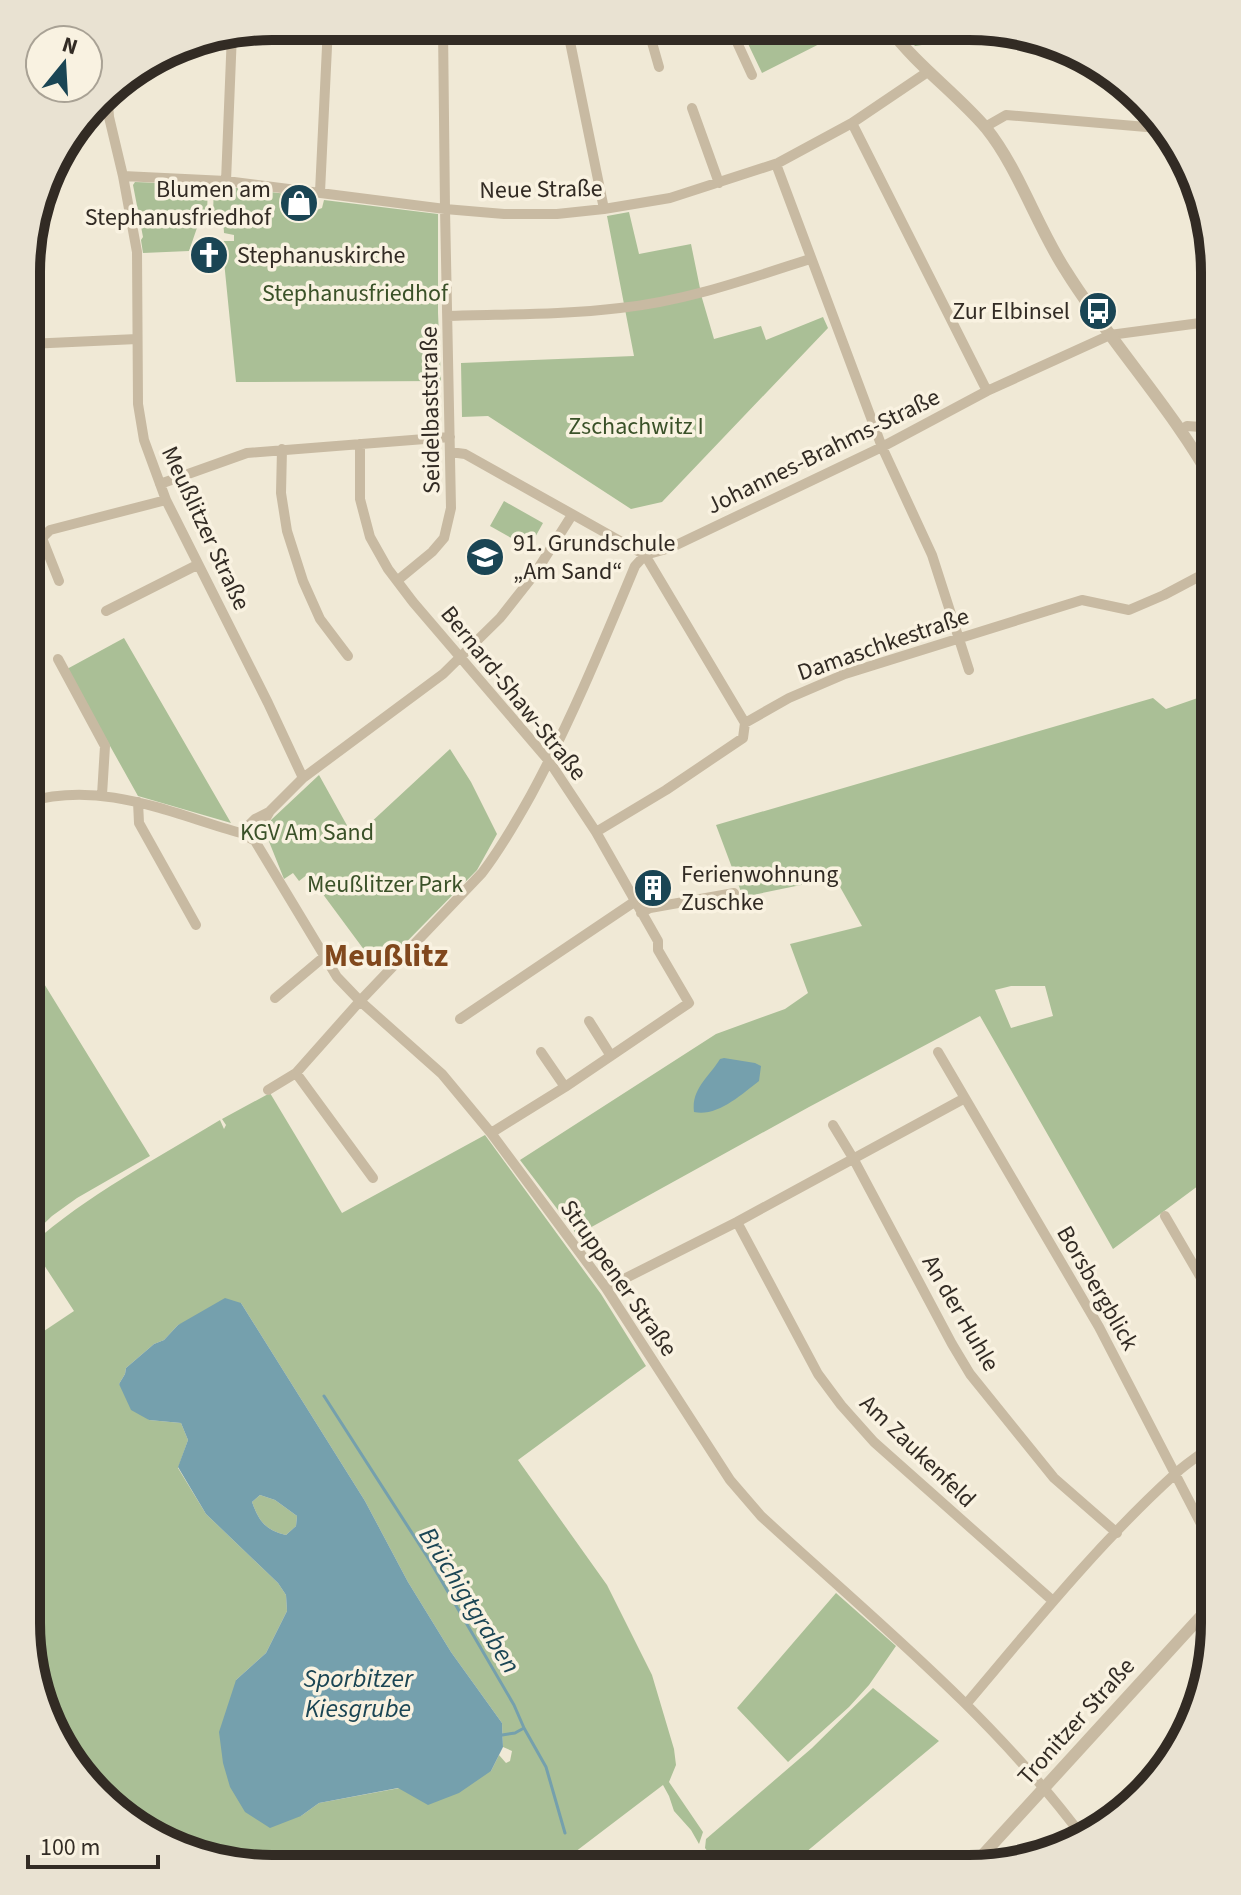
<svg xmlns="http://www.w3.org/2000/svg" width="1241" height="1895" viewBox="0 0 1241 1895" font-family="'Source Sans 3',sans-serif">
<rect width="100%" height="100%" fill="#f0e9d6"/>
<path fill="#aabf96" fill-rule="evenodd" d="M740 27 851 28 762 73Z
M899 28H1001L1006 30 1005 38 984 36 915 46Z
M135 182 208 185 207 213 199 222 189 251 143 253 141 240 143 237 133 185Z
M214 185 295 195 294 201 305 202 309 208 317 210 322 208 324 200 438 214V313L441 381 236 382 222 241H234V235L224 233C224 225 222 216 213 214Z
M629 212 639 254 691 244 702 298 714 339 761 326 766 340 823 317 828 328 662 502 631 509 488 416 462 417 461 363 634 356 607 216Z
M504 501 543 523 529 548 490 526Z
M124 638 231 823 138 796 67 669Z
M1215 692V1184L1210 1177 1113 1249 980 1016 809 1107 577 1235 520 1160 716 1034 785 1009 808 993 790 944 862 926 835 878 743 897 716 825 1153 698 1166 709ZM1011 986H1045L1053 1016 1011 1028 995 990Z
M450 749 471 782 497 834 477 870 379 970 308 874 299 881 293 873 284 879 268 839 271 820 319 775 354 838Z
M27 956 150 1156 77 1198 52 1216 27 1240Z
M270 1093 342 1213 485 1135 601 1294 646 1366 518 1460 607 1585 652 1675 674 1749 676 1765 669 1782 703 1832 699 1844 691 1830 674 1811 669 1796 663 1785 575 1852 577 1868 241 1867 123 1818 45 1717 26 1623V1343L74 1311 31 1245C87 1195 156 1159 220 1120L224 1129 226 1125 222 1119ZM241 1303 365 1501 408 1582 451 1652 502 1723 503 1747 512 1751 510 1761 506 1763 499 1755 491 1771 319 1803 301 1816 236 1680 266 1653 287 1611 286 1595 278 1583 206 1514 178 1468 188 1440 181 1423 149 1420 119 1384 125 1374 126 1368 154 1344 164 1340 178 1325Z
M260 1495 275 1500 297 1516 296 1526 286 1535C265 1530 259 1521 252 1502Z
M836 1593 896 1646 869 1685 849 1707 788 1762 737 1708Z
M873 1688 939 1741 787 1868H720L705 1848 706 1839 812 1748Z"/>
<path fill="#75a0ad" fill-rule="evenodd" d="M724 1058 755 1063 761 1066 759 1081C741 1095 717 1117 694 1112 691 1089 709 1077 720 1059Z
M225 1298 241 1303 365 1501 408 1582 451 1652 502 1723 503 1747 491 1771 459 1793 428 1805 398 1788 319 1803 301 1816 270 1828 245 1812 230 1787 223 1763 219 1732 236 1680 266 1653 287 1611 286 1595 278 1583 206 1514 178 1467 188 1440 181 1423 149 1420 131 1410 119 1384 125 1374 126 1368 154 1344 164 1340 178 1325ZM260 1495 275 1500 297 1516 296 1526 286 1535C265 1530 259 1521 252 1502Z"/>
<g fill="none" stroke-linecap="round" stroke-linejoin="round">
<path stroke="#75a0ad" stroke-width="3" d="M324 1396 430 1561 514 1705 524 1728 546 1767 565 1833
M502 1735 515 1733 524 1728
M567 1852 570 1868"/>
<path stroke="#c8baa2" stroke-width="10" d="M567 27 604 209
M730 27 752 75
M659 67 649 32 664 27
M107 91 109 117 123 176 137 252 138 404 144 440 166 500 268 703 303 778
M692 108 719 183
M852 123 987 391
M985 127 1006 115 1158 128
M776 164 882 447 932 555 969 670
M123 176 226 181 445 209 504 214H557L604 209 670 198 778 163 852 123 929 71
M226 181 232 33
M320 192 328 26
M448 316C505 314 563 315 620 308 686 301 748 279 810 259
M28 344 137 339
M1182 429 1187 426 1215 428
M360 444V499L370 537 388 569 413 602 549 761 596 832 658 941V950L689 1003 565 1087 491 1133
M282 449 281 493 287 531 303 581 320 619 348 656
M450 452 465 454 645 555 745 723
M160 484 247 453 450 437
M398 580 432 552 444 538 451 508 445 209 443 27
M59 581 42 538 50 530 166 500
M106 611 197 565
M58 659 105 746 102 795
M27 802C103 780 169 813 241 833L255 841 337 977 360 1001 442 1074 491 1133 606 1288 730 1480 761 1516C872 1618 991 1714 1082 1836
M138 802 139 823 196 925
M596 832 666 790 743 738 745 723 789 698 845 674 1082 600 1129 610 1164 595 1215 568
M241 833 255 819 269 812
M255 841 260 828 270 811 303 778 443 674 500 618 534 575 572 515
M641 913 650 908 734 893
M275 998 325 956
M460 1019 634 902
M589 1021 611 1056
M541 1052 565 1087
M938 1052 1099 1327 1214 1549
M296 1073 373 1178
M268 1090 296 1073 360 1001 482 873C501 848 516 822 531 795 571 721 603 643 635 566L645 555 670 548 882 447 987 391 1110 335 1215 321
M833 1125 853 1158 952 1344 970 1374 1054 1478 1117 1533
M1165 1216 1215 1302
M737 1222 818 1374 841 1405 874 1442 1053 1601
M606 1288 737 1222 965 1098
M967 1703C1033 1625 1099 1543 1175 1474 1187 1463 1201 1454 1215 1444"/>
<path stroke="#c8baa2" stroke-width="12" d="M889 28C916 65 956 93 986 128 1019 169 1037 227 1066 271 1112 345 1173 409 1215 486
M970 1869 1214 1602"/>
</g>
<defs>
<symbol id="shop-disc" viewBox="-11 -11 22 22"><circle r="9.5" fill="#1a4554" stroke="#f9f2e1"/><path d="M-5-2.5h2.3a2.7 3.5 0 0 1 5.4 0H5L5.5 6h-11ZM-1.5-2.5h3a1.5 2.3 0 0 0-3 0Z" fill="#fff"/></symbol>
<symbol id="church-disc" viewBox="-11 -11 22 22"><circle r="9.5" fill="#1a4554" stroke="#f9f2e1"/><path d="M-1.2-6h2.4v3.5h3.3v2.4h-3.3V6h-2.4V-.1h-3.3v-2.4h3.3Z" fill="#fff"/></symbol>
<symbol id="bus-disc" viewBox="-11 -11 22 22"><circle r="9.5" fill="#1a4554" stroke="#f9f2e1"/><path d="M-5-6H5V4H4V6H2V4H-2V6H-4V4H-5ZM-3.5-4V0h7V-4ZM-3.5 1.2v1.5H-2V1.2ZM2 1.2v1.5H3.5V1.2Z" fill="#fff"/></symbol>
<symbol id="school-disc" viewBox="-11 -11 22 22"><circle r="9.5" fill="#1a4554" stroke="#f9f2e1"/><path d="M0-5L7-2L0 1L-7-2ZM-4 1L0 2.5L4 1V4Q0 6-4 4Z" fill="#fff"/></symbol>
<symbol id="building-disc" viewBox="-11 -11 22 22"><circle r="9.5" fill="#1a4554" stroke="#f9f2e1"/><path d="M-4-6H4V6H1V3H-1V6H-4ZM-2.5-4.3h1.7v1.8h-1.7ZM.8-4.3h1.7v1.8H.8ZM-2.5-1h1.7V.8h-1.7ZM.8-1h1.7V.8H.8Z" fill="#fff"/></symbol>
</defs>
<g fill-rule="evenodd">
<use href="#shop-disc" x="277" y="181" width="44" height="44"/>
<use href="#church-disc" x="187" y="233" width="44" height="44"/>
<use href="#bus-disc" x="1076" y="289" width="44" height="44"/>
<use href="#school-disc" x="463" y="535" width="44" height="44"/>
<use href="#building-disc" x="631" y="866" width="44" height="44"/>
</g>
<g text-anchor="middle" stroke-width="7" stroke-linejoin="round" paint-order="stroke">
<g font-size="24" fill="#322b24" stroke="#f9f2e1" text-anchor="start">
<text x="271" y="197" text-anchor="end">Blumen am<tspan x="271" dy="28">Stephanusfriedhof</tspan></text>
<text x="237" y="263">Stephanuskirche</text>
<text x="1070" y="319" text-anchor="end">Zur Elbinsel</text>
<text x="513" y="551">91. Grundschule<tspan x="513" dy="28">„Am Sand“</tspan></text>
<text x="681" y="882">Ferienwohnung<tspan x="681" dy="28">Zuschke</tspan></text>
</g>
<g font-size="24" fill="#322b24" stroke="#f9f2e1">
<text transform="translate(541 189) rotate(-1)" y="8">Neue Straße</text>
<text transform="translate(430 410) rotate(-91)" y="8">Seidelbaststraße</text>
<text transform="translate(823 451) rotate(-26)" y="8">Johannes-Brahms-Straße</text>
<text transform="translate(206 528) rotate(65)" y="8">Meußlitzer Straße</text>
<text transform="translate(883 644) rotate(-19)" y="8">Damaschkestraße</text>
<text transform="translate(514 693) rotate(51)" y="8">Bernard-Shaw-Straße</text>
<text transform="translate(619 1278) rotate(55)" y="8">Struppener Straße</text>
<text transform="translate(1098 1288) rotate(60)" y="8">Borsbergblick</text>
<text transform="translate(961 1313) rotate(60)" y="8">An der Huhle</text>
<text transform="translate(918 1451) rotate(44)" y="8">Am Zaukenfeld</text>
<text transform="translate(1076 1721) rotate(-48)" y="8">Tronitzer Straße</text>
</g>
<g font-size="24" fill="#3a5128" stroke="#f9f2e1">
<text x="355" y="301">Stephanusfriedhof</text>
<text x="636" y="434">Zschachwitz I</text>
<text x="307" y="840">KGV Am Sand</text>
<text x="385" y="892">Meußlitzer Park</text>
</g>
<g font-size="26" font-style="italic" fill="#1a4554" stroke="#f9f2e1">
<text transform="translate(470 1600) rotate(58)" y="9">Brüchigtgraben</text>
<text x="358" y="1687">Sporbitzer<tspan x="358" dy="30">Kiesgrube</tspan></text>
</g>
<g font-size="32" font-weight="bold" fill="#81481d" stroke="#f9f2e1">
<text x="386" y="966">Meußlitz</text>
</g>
</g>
<path d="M0 0H1241V1895H0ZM272 40H969A232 232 0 0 1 1201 272V1623A232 232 0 0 1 969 1855H272A232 232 0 0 1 40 1623V272A232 232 0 0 1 272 40Z" fill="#e9e2d2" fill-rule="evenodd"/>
<path fill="none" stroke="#322b24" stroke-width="10" d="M272 40H969A232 232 0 0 1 1201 272V1623A232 232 0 0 1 969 1855H272A232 232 0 0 1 40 1623V272A232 232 0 0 1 272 40Z"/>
<g transform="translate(64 64) rotate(18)"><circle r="38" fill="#f9f2e1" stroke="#a9a295" stroke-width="2"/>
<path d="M0-6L14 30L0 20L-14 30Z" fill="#1a4554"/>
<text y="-12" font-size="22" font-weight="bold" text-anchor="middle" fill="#322b24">N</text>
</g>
<path d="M28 1855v12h130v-12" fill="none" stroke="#322b24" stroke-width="4"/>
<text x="40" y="1855" font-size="24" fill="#322b24" stroke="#f9f2e1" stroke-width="6" paint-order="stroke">100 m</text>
</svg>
